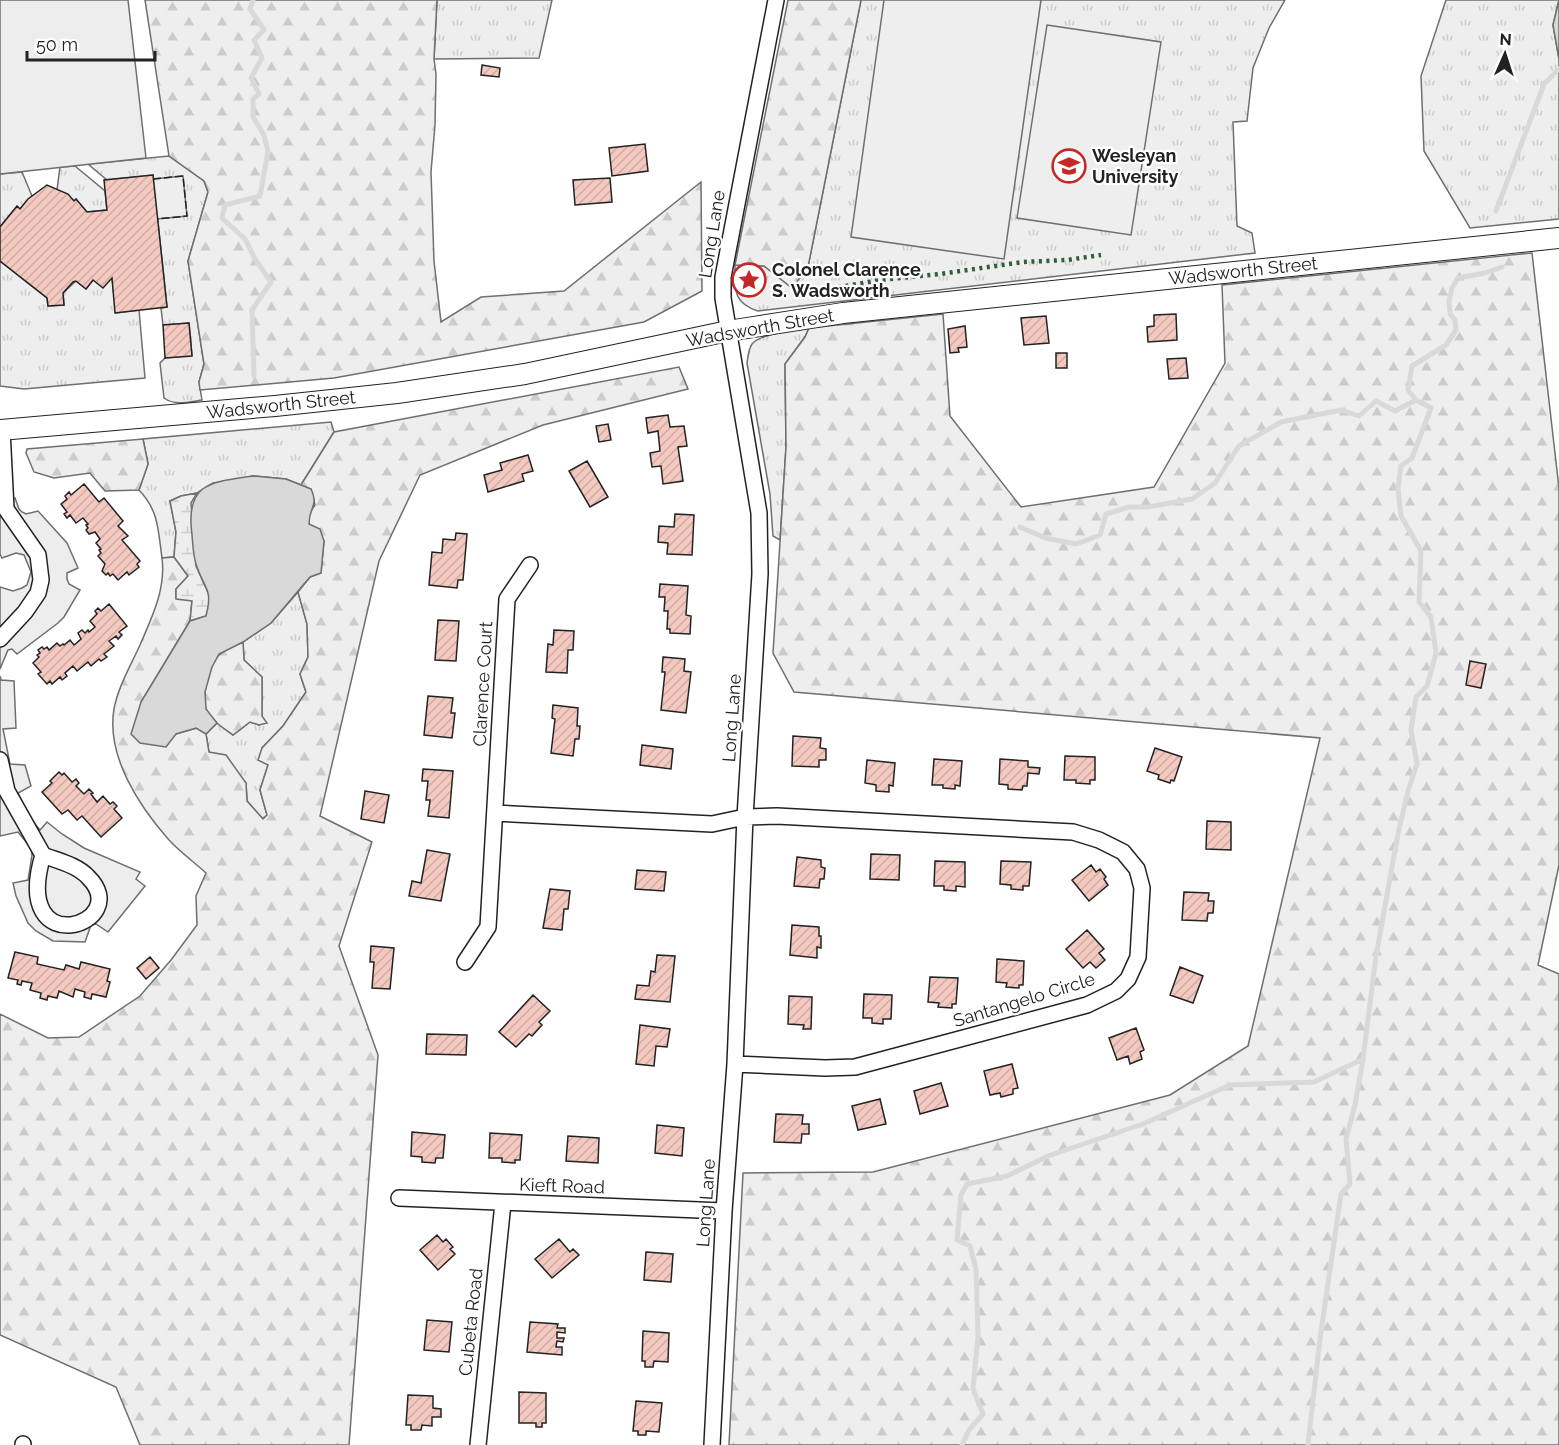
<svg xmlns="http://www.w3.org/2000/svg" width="1559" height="1445" viewBox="0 0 1559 1445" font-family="Raleway,sans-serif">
<defs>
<pattern id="grass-tufts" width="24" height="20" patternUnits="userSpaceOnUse" patternTransform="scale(1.5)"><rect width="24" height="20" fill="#eee"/><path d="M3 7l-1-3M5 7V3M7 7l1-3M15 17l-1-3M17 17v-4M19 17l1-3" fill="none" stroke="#ccc"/></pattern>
<pattern id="forest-firs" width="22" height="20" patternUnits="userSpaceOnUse" patternTransform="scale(1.5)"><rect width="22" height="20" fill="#eee"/><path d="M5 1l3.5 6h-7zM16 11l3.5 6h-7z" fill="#ccc"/></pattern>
<pattern id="wetland-marsh" width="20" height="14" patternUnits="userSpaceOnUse" patternTransform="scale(1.5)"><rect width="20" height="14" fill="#eee"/><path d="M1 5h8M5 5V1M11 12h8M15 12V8" fill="none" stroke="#ccc"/></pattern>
<pattern id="building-hatch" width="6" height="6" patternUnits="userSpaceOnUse" patternTransform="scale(1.5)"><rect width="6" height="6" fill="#f3c9c0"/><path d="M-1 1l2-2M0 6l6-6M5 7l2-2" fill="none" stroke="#d0aca5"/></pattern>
</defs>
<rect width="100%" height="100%" fill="#fff"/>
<path fill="url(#grass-tufts)" stroke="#6f6f6f" stroke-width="1.5" d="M437 0H552L539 58 434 59Z
M861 0H1285L1269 28 1253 68 1247 121 1233 122 1237 226 1252 233 1255 253 758 311C732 303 735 288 735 265L764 266 792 288 808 267Z
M1446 0H1559L1553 25 1559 59V219L1470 228 1424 151 1421 76Z
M169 156 204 181 208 192 188 261 204 364 199 382 202 400C189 402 175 406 164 398L160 363 165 358 192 355 189 323 163 325 161 308 167 307 153 175 107 180 88 164Z
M75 166 105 191 107 210 87 212 76 199 74 201 57 190 60 167Z
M22 172 32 196 20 209 17 206 0 227V174Z
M0 261 47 298 48 306 64 305 63 293 76 281 86 289 93 280 112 278 116 313 139 310 145 378 24 389 0 386Z
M809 328 805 337 785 364 786 447 780 540 773 536 770 494 747 363C748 357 748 350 752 344 761 333 795 331 809 328Z
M331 422 334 432 301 485 286 479 253 476 244 478 213 483 197 493 181 496 170 501 176 532 174 557 162 558C158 530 159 511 139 490L148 464 143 439Z
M298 592 307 624 308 657 300 674 306 692 283 726 262 748 268 765 260 790 267 815 263 819 247 801 246 783 209 752 206 734 217 723 233 735 250 722 259 725 262 716V677L244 660 243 642 271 623Z"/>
<path fill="url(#forest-firs)" stroke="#6f6f6f" stroke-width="1.5" d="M145 0H437L434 59 436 74 435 125 431 172 434 261 441 322 481 297 564 291 701 182 702 291 644 322 334 378 200 390 199 382 204 364 188 261 208 192 204 181 169 156Z
M788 0H861L808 267 792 288 764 266 735 265Z
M1532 253 1559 488V865L1538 965 1559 974V1445H729L743 1173 873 1172 1170 1095 1248 1046 1320 738 794 692 773 653 786 447 785 364 805 337 809 328 943 314 950 416 1021 507 1154 487 1225 363 1222 285Z
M679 367 688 389 543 425 420 475 379 561 320 816 372 842 339 946 378 1055 349 1445H140L116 1387 0 1335V1014L48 1038 79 1037 140 996 171 960 197 925 196 896 206 873C194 862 180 852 169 840 139 806 106 756 114 709 118 687 131 665 140 645 152 617 166 589 162 558L174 557 188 576 176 589V598L192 600 190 621 141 702 176 734 197 728 206 734 209 752 226 755 246 783 247 801 263 819 267 815 260 790 268 765 258 760 262 748 283 726 306 692 300 674 308 657 307 624 298 592 310 577 321 573 324 541 309 524V514L315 505 311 489 301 485 334 432Z
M143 439 148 464 139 490 105 491 90 473 54 478 34 472 26 453 27 449Z
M243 642 244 660 262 677V716L267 723 259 725 250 722 233 735C224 728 211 721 206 709 201 696 210 666 218 656 224 650 235 646 243 642Z"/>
<path fill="url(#wetland-marsh)" stroke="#6f6f6f" stroke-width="1.5" d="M197 493 191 503 196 566 211 599 206 616 190 621 192 601 176 599V589L188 576 174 557 176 532 170 501 181 496Z"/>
<path fill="#eee" stroke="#6f6f6f" stroke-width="1.5" d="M884 0H1041L1004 259 851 237Z
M1047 25 1161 42 1131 235 1017 218Z
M183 176 187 216 157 219 153 179Z"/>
<path fill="#ededed" stroke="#6f6f6f" stroke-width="1.5" d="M0 0H128L146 158 0 174Z
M15 498 19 509 22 512 26 514 38 511 67 543 78 568 67 573V579L69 584 80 590 64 617 58 623 17 654 12 649 8 650 0 669V587L13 591 22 588 27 585 31 572 24 555 16 553 2 558 0 554V507Z
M0 676 1 680 14 681 16 728 3 729 10 764 25 765 31 786 18 793 30 818 40 830 47 822 62 834 84 848 140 872 136 879 145 886 108 932 96 924 91 925 85 942 53 941 36 931 28 923 16 896 13 883 28 880 32 855 31 848 18 832 0 836Z"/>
<path fill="#d9d9d9" stroke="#6f6f6f" stroke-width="1.5" d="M1559 0V59L1553 25Z
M253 476 286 479 311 489C319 507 309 506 309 524L320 529 324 541 321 573 310 577 271 623 243 642 219 654 212 667 205 692 206 709 217 723 206 734 196 728 176 734 166 747 140 743 131 734 141 702 190 621 206 616C213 589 205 590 197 567 193 557 193 545 192 535 185 483 210 482 253 476Z"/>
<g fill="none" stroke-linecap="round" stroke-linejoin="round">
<path stroke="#d9d9d9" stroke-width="5" d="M253 0 250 9 264 30 254 40 262 58 251 78 259 94 253 99V117L264 135 268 151 260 196 225 205 222 218 245 239 255 259 271 282 252 310 254 376
M1496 211 1544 84 1559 69
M1020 527 1045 538 1076 544 1100 535 1106 514 1129 507H1148L1192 499 1215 483 1239 446 1281 422 1341 410 1359 416 1376 401 1395 411 1416 400
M962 1445 969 1430 983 1414 973 1389 978 1336 976 1269 970 1246 957 1240 961 1195 967 1184 1007 1176 1048 1156 1143 1124 1230 1085 1314 1082 1363 1059
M1308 1445 1320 1339 1341 1194 1350 1184 1346 1139 1355 1105 1363 1059 1376 956 1398 834 1408 791 1417 764 1411 730 1416 697 1427 686 1436 653 1431 617 1419 602 1421 551 1401 516 1398 488 1401 466 1412 458 1431 408 1416 400 1408 390 1412 366 1446 345 1456 330 1455 320 1450 314 1449 301 1452 288 1458 278 1485 273 1502 267"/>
</g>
<path fill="url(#building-hatch)" stroke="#222" stroke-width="1.5" d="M482 65 500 68 499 77 481 75Z
M645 144 648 171 612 176 609 148Z
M153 175 167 307 115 313 112 278 103 288 93 280 86 289 76 281 73 282 63 293 64 305 48 306 47 298 0 261V227L17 206 20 209 28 199 47 185 68 194 74 201 76 199 87 212 107 210 104 180Z
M610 178 612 202 575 205 573 180Z
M1176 314 1177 340 1148 342 1147 327 1154 326V315Z
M1046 316 1049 343 1024 345 1021 318Z
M189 323 192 356 165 358 163 325Z
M965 326 967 347 958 348 959 352 950 353 948 329Z
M1056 353H1067V368H1056Z
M1186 358 1188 378 1169 379 1167 359Z
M668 415 670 427 684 426 687 446 678 447 683 481 663 484 661 466 652 467 650 453 660 451 658 431 648 433 646 418Z
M608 424 611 440 599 442 596 426Z
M528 455 533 471 522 474 524 481 488 492 484 475 502 470 500 463Z
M587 461 608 497 590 507 569 471Z
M84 484 99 502 104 498 123 521 118 526 128 536 122 540 140 561 137 564 139 567 129 575 127 572 118 580 113 574 110 576 108 573 106 575 102 571 105 564 98 556 101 553 99 550 101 549 96 543 100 539 95 532 89 534 86 530 88 528 86 525 88 524 83 518 76 523 70 515 67 518 64 514 67 512 61 504 67 499 65 496 69 492 71 495Z
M675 514 694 515 692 555 667 554 668 543 658 542 659 526 674 527Z
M456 533 467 534 463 580H458L457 588 429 585 432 552 442 553 443 539 455 540Z
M660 584 688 586 686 615 691 616 690 634 670 633V629H667L668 611H664L665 597H659Z
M109 604 127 626 119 632 122 635 118 639 116 636 109 641 114 646 104 654 107 657 101 661 99 659 91 666 88 662 77 671 73 666 65 673 67 676 62 680 60 677 52 684 50 681 47 684 38 674 41 672 33 663 39 657 37 655 40 653 38 650 42 647 44 649 47 647 49 650 57 643 60 646 63 644 64 645 70 640 74 645 81 639 78 633 82 630 85 633 88 630 89 632 95 627 90 621 97 614 95 611 98 608 101 611Z
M438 620 459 621 456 661 435 660Z
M554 630 574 631 573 650H568L567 673 546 672 548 644 553 645Z
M663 657 685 659 684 671 691 672 686 713 661 710 665 672H662Z
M1470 661 1486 664 1481 688 1466 685Z
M428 696 453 698 451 713H455L452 738 424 735Z
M553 705 578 708 577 726H580L579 739H575L573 756 551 753 555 719 552 718Z
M793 736 821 738 820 748 826 749V760H819V767L792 766Z
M642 745 673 749 671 769 640 765Z
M1155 748 1182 757 1174 781 1171 780 1170 783 1158 779 1159 775 1147 771Z
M1065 756 1095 757V780H1090V784L1076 783V780H1064Z
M934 759 962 761 960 786 955 785V789L943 788V785H932Z
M1000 759 1028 761V767L1040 768 1039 774 1028 773 1027 786H1023L1022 790 1008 789V785L999 784Z
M867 760 895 763 893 786 889 785V792L876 791V785L865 783Z
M423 769 453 771 449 818 428 816 430 800H426L428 781H422Z
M59 772 62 775 64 773 72 782 76 779 79 783 76 786 84 794 89 789 93 793 91 794 97 802 103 796 110 804 113 802 117 806 114 809 122 818 101 837 82 816 77 820 68 810 62 814 42 792 52 783 50 781Z
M365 791 389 795 384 823 361 819Z
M1207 821 1231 822V850L1206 849Z
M427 850 450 854 441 901 409 896 412 881 421 883Z
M871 854 900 855 899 880 870 879Z
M797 857 821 860V867L825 868 824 879H820L819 888 794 886Z
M935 861 965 862V887L956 886V891L944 890V886H934Z
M1001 861 1031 862 1029 886H1023V890L1011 889V885L1000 884Z
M1091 865 1096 872 1100 869 1106 877 1104 879 1108 885 1089 901 1072 880Z
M637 870 666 872 664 891 635 889Z
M550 889 570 891 568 909H564L562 930 543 928Z
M1184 892 1209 893 1208 901H1214L1213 913H1208L1207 921 1182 920Z
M792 925 819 927V936H821V948L817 947V958L790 955Z
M1087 930 1104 949 1099 953 1105 960 1096 968 1090 962 1083 968 1066 949Z
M371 946 394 948 390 989 372 988 374 962H370Z
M15 952 38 957 37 964 64 970 66 965 79 969 81 962 110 969 107 981 110 982 106 997 92 994 91 999 84 997 85 992 75 989 73 997 59 991 57 998 48 996 47 1000 40 998 41 993 30 990 32 983 22 981 21 985 17 984 18 980 8 978Z
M657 955 675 956 670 1002 635 999 637 985 649 986 651 971 655 972Z
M150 957 159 968 146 979 137 968Z
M997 959 1024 961 1023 985H1019V988L1006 987 1007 983 996 982Z
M1180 967 1203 976 1193 1003 1170 995Z
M930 977 958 978 956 1004H952V1008L938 1007 939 1003 928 1002Z
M864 994 892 995 891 1019H883V1024L872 1023V1018H863Z
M533 995 550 1011 539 1022 542 1025 532 1036 529 1034 516 1047 499 1032Z
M789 996 812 997 811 1029H803L804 1025 788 1024Z
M640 1025 670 1029 667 1047 656 1046 654 1066 636 1064Z
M1136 1028 1144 1050 1140 1052 1142 1059 1130 1064 1128 1056 1117 1060 1109 1038Z
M427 1034 467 1035 466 1055 426 1054Z
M1012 1064 1018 1088 1013 1089V1094L1001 1097 1000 1093 990 1095 984 1071Z
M941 1083 948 1106 920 1114 914 1091Z
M880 1099 886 1124 858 1130 852 1106Z
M776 1114 803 1115 802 1124H809V1134H802L801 1143 774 1142Z
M657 1125 684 1128 682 1156 655 1153Z
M412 1132 445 1135 443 1158H436L435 1163 422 1162V1157L411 1156Z
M490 1133 522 1135 520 1160H515V1163L502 1162V1158H489Z
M568 1136 599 1138 598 1163 566 1161Z
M437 1235 443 1242 446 1239 453 1247 450 1249 455 1254 438 1270 420 1250Z
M559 1239 570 1252 573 1249 579 1255 552 1278 535 1259Z
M646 1252 673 1254 671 1282 644 1280Z
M427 1320 452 1322 449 1352 424 1350Z
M530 1322 558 1324 557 1328H565V1333L557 1332V1338H564L563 1342 557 1341 556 1347H562V1355L527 1352Z
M643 1331 669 1333 668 1362 654 1361 653 1367H645V1361H642Z
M519 1392 546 1393V1423H542V1427H536V1423H519Z
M408 1395 433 1396V1408L441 1409V1417H432V1426L422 1425 421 1430H411V1425H406Z
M636 1401 662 1403 659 1432 646 1431V1435H638V1431H633Z"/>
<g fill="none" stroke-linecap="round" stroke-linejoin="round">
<defs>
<path id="minor" d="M0 639 25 612 38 593 41 580 38 555 6 509 2 430
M0 760 7 791 43 855C58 861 77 865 88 877 136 924 10 965 43 855
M495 813 712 824 745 817 777 816 1073 832 1099 840 1123 852 1137 869 1142 888 1138 957 1128 979 1116 991 1087 1005 855 1067 825 1068 735 1064
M465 962 488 927 507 599 530 565
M399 1198 724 1211
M23 1444V1445
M478 1445 503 1203
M712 1445 724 1211 735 1064 745 817 760 574 759 513 723 298V277L776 0"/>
<path id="tertiary" d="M0 430 275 406 397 393 525 374 728 331 843 313 1559 238"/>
</defs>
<use href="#minor" stroke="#222" stroke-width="18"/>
<use href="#tertiary" stroke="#222" stroke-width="22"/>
<use href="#minor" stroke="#fff" stroke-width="15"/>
<use href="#tertiary" stroke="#fff" stroke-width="20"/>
<path stroke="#2f5e38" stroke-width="4.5" stroke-dasharray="3 4.5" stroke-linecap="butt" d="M816 291 881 280 940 274 1023 262 1067 260 1101 255"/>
<path stroke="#222" stroke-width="1.5" stroke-dasharray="8 3" stroke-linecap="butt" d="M153 179 183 176 187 216 157 219"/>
</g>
<defs>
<symbol id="university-ring" viewBox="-11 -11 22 22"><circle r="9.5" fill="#fff" stroke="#c62828" stroke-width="1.5"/><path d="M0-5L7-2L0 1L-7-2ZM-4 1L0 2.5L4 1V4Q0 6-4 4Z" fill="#c62828"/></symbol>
<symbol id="sight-ring" viewBox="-11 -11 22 22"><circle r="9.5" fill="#fff" stroke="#c62828" stroke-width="1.5"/><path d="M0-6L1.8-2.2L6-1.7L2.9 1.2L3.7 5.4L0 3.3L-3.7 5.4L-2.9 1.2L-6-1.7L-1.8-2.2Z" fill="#c62828"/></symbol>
</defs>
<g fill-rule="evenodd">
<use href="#university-ring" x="1050" y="147" width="38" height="38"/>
<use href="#sight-ring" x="730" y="261" width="38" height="38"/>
</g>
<g text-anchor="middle" stroke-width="4.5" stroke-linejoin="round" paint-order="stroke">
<g font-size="18" font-weight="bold" fill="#222" stroke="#fff" text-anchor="start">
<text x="1092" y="162">Wesleyan<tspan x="1092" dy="21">University</tspan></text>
<text x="772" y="276">Colonel Clarence<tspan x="772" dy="21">S. Wadsworth</tspan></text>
</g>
<g font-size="18" fill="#222" stroke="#fff">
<text transform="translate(712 234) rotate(-81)" y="6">Long Lane</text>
<text transform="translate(1243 271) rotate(-6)" y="6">Wadsworth Street</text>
<text transform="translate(760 328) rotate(-10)" y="6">Wadsworth Street</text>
<text transform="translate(281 405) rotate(-6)" y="6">Wadsworth Street</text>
<text transform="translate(483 684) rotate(-87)" y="6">Clarence Court</text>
<text transform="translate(732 718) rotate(-86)" y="6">Long Lane</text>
<text transform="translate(1024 1000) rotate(-17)" y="6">Santangelo Circle</text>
<text transform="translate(562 1186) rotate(2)" y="6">Kieft Road</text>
<text transform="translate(706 1203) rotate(-86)" y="6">Long Lane</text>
<text transform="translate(471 1322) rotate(-84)" y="6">Cubeta Road</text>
</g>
</g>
<g transform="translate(1505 54) rotate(3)" stroke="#ffffff" stroke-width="4.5" paint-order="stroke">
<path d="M0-4.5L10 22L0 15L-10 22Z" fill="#222222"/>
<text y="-9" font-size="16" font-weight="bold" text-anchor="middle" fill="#222222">N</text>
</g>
<path d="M27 51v9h128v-9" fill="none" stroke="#222222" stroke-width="3"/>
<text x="36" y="51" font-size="18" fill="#222222" stroke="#ffffff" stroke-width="4.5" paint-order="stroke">50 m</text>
</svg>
